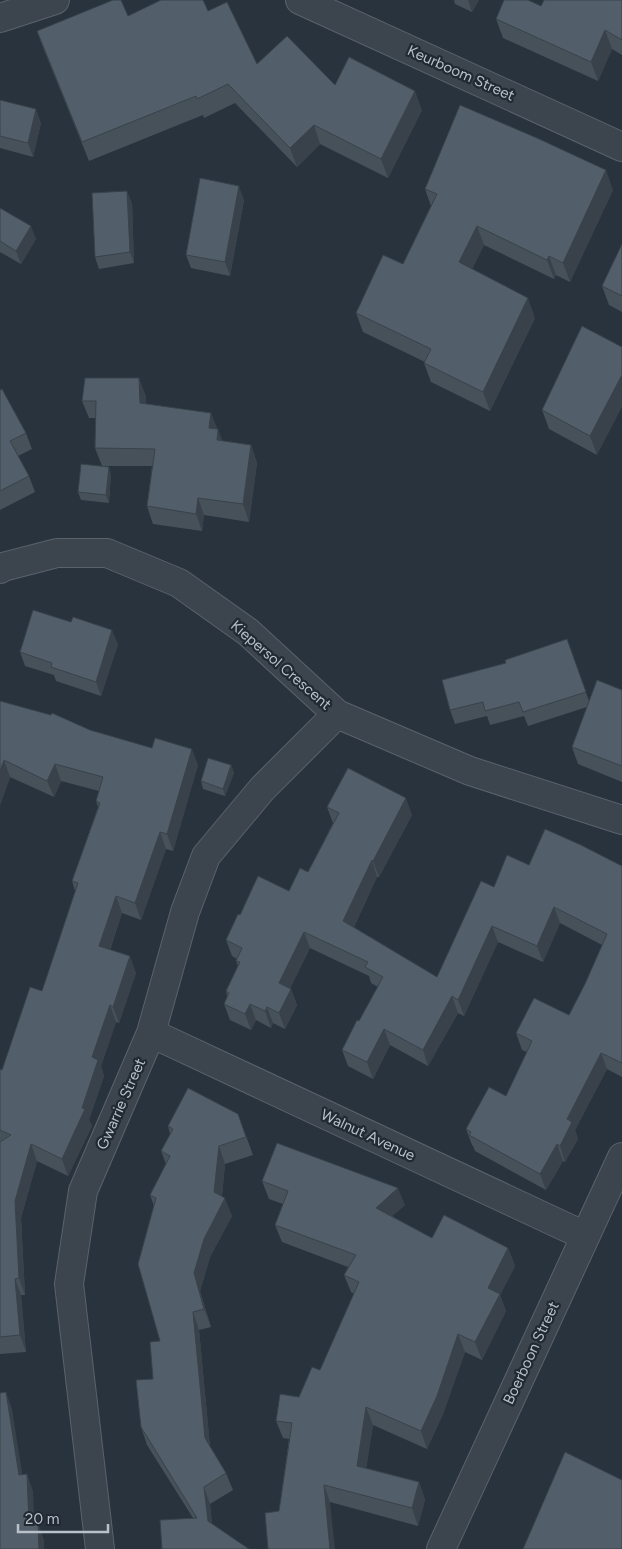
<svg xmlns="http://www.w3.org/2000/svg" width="622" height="1549" viewBox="0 0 622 1549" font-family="Figtree,sans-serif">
<rect width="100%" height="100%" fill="#28333e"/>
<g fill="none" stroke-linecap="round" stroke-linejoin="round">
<defs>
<path id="minor" d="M300 0 622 147
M0 18 55 0
M0 569 3 567 57 553H107L179 583 248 632 337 714 470 771 622 820
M151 1033 585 1236
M100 1549 69 1284 83 1191 151 1033 185 912 206 856 262 789 337 714
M441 1549 622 1157"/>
</defs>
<use href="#minor" stroke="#5a636c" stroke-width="30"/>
<use href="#minor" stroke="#3c454e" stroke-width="28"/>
</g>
<path fill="#47515a" d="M454 0H479L472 12 455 4Z
M622 0V55L612 49 598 81 503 38 496 19 541 6Z
M208 11 257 64 422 110 388 178 320 144 297 167 235 103 204 118 203 115 89 161 44 50 37 31 128 16Z
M0 100 41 123 33 157 0 148Z
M425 189 613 190 570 282 556 275 554 279 484 245 472 269 535 318 490 411 431 382 424 363 425 362 363 332 356 313 403 264 431 206Z
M244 200 230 276 191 268 186 255Z
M132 203 134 263 99 269 95 257Z
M0 208 36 239 21 264 0 252Z
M622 244V312L609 305 602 286Z
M582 326 597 455 549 429 542 410Z
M0 390 26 433 32 449 18 456 29 476 35 492 0 510Z
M146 396V404L218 429 222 441 251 445 257 463 249 522 204 515 202 531 153 524 147 506 152 466H102L95 448 96 418H89L82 401Z
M111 474 109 503 81 500 78 492Z
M71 622 118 644 101 696 56 681 54 675 25 666 20 652Z
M567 639 589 701 622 690V782L578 764 572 747 587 707 528 726 524 716 490 725 487 716 455 724 450 710 506 663Z
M0 701 90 730 198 765 173 851 166 849 141 920 122 913 110 950 136 973 119 1023 116 1022 101 1066 104 1076 89 1120 92 1126 68 1176 37 1161 21 1218 25 1295H21L26 1352 0 1354V1069L2 1070 42 991 75 891 72 881 98 807 96 801 99 791 61 781 54 797 10 777 0 805Z
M231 765 234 773 225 796 203 789 201 781Z
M327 807 412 815 379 877H377L354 927 437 977 494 887 529 865 622 866V1077L607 1069 575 1130 578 1139 565 1162 563 1161 546 1190 475 1151 473 1146 472 1145 466 1129 506 1096 527 1052 522 1050 516 1033 569 1015 585 984 602 945 560 923 543 962 498 942 464 1016 458 1013 428 1066 390 1045 373 1079 348 1066 342 1050 378 987 371 983 369 976 310 948 290 988 291 989 297 1005 285 1029 273 1023 271 1028 256 1020 251 1030 230 1020 224 1004 227 996 226 991 238 966 236 961 237 959 232 956 226 940 240 915 289 891 308 872 333 823Z
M238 1114 253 1155 225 1164 222 1196 232 1216 210 1257 200 1291 211 1327 199 1330 210 1447 226 1473 233 1490 210 1504 212 1525 193 1518 147 1445 141 1427 153 1379 160 1341 154 1206 150 1195 166 1164 161 1151 170 1134 168 1126Z
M262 1181 405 1205 392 1216 432 1238 508 1248 515 1266 500 1295 506 1311 482 1360 465 1352 443 1414 427 1449 373 1425 366 1468 419 1482 425 1500 418 1526 330 1502 279 1511 289 1439 283 1438 276 1421 299 1397 320 1370 354 1294 351 1292 344 1275 348 1267 282 1242 275 1225 283 1204 269 1199Z"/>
<path fill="#39424a" d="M468 0H479L472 12Z
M605 30 612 49 598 81 591 62Z
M415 91 422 110 388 178 381 159Z
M36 109 41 123 33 157 28 143Z
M314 125 320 144 297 167 290 148Z
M606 170 613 190 570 282 563 263Z
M239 186 244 200 230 276 225 262Z
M127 191 132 203 134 263 130 252Z
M31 226 36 239 21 264 16 251Z
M477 226 484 245 466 281 459 262Z
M549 256 556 275 554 279 547 260Z
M528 298 535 318 490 411 483 392Z
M622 375V407L597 455 590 436Z
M139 378 146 396V420L140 403Z
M211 413 218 430 209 428Z
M218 429 224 447 217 440Z
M251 445 257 463 249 522 243 504Z
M109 467 111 474 109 503 106 495Z
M198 498 204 515 202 531 196 514Z
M112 630 118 644 101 696 96 682Z
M192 749 198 765 173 851 167 834Z
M4 760 10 777 0 805V771Z
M55 764 61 781 54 797 47 781Z
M231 765 234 773 225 796 223 789Z
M406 798 412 815 379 877 373 861Z
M160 832 166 849 141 920 135 903Z
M372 860 377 877 349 937 343 921Z
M116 896 122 913 105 963 99 946Z
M554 907 560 923 543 962 537 946Z
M492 926 498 942 464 1016 458 1000Z
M304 932 310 948 285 999 279 983Z
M130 956 136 973 119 1023 113 1007Z
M291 989 297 1005 285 1029 279 1013Z
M452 996 458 1013 428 1066 423 1050Z
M250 1004 256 1020 251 1030 245 1014Z
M110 1005 116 1022 101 1066 104 1076 89 1120 92 1126 68 1176 62 1159 92 1057Z
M267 1007 273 1023 271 1028 265 1011Z
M384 1029 390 1045 373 1079 367 1062Z
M601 1053 607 1069 575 1130 578 1139 565 1162 560 1146 567 1119Z
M31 1144 37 1161 21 1218 25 1295 19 1278 15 1201Z
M557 1144 563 1161 546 1190 540 1174Z
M219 1146 225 1164 221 1206 225 1198 232 1216 210 1257 200 1291 211 1327 204 1309 194 1273 214 1192Z
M398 1188 405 1205 382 1225 376 1208Z
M508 1248 515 1266 500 1295 506 1311 482 1360 475 1342 488 1288Z
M15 1279 21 1295 26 1352 20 1335Z
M193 1312 199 1330 211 1456 205 1438Z
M458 1334 465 1352 443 1414 427 1449 421 1431Z
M6 1392 12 1409 25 1491 19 1475Z
M366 1407 373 1425 364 1483 357 1466Z
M27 1474 33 1491 35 1540 29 1523Z
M419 1482 425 1500 418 1526 412 1508Z
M324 1485 330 1502 335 1549H330Z
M204 1487 210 1504 214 1539 208 1521Z
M38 1523 44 1540V1549H39Z"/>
<path fill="#525e69" stroke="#39424a" d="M113 0H121L128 16 161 0H203L208 11 227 2 257 64 287 36 335 85 349 57 415 91 381 159 314 125 290 148 228 84 197 99 196 96 82 142 37 31Z
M504 0H528L541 6 544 0H622V40L605 30 591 62 496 19Z
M0 100 36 109 28 143 0 136Z
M460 105 537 138 606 170 563 263 549 256 547 260 477 226 459 262 528 298 483 392 424 363 431 349 356 313 383 255 403 264 437 194 425 189Z
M200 178 239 186 225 262 186 255Z
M127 191 130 252 95 257 92 193Z
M0 208 31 226 16 251 0 241Z
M622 244V296L602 286Z
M582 326 622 347V375L590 436 542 410Z
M85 378H139L140 403 211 413 209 428 218 429 217 440 251 445 243 504 198 498 196 514 147 506 155 449 95 448 96 401H82Z
M2 389 26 433 10 441 29 476 0 491V390Z
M81 464 109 467 106 495 78 492Z
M33 610 71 622 73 617 112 630 96 682 51 667 52 663 20 652Z
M567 639 586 692 523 712 519 702 485 711 483 702 450 710 442 680 506 663 505 660Z
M597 680 622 690V766L572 747Z
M0 701 51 715 52 713 90 730 152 748 155 738 192 749 167 834 160 832 135 903 116 896 99 946 130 956 113 1007 110 1005 92 1057 98 1060 82 1108 85 1109 62 1159 31 1144 15 1201 19 1278 15 1279 20 1335 0 1337V1142L11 1135 0 1130V1069L2 1070 30 987 42 991 78 883 72 881 100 803 96 801 103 777 55 764 47 781 4 760 0 771Z
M208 758 231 765 223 789 201 781Z
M348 768 406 798 373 861 372 860 343 921 437 977 481 881 494 887 507 855 529 865 545 829 581 845 622 866V1063L601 1053 567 1119 572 1122 560 1146 557 1144 540 1174 469 1135 471 1132 466 1129 489 1087 506 1096 532 1041 516 1033 534 998 569 1015 585 984 607 934 554 907 537 946 492 926 458 1000 452 996 423 1050 384 1029 367 1062 342 1050 357 1020 359 1021 383 977 365 967 368 962 304 932 279 983 291 989 279 1013 267 1007 265 1011 250 1004 245 1014 224 1004 229 993 226 991 240 962 236 961 242 948 226 940 238 914 240 915 258 876 289 891 300 868 308 872 339 813 327 807Z
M188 1088 238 1114 246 1137 219 1146 214 1192 225 1198 204 1239 194 1273 204 1309 193 1312 205 1438 226 1473 204 1487 208 1521 249 1549H162L160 1520 197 1518 141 1427 136 1380 153 1379 150 1342 160 1341 138 1264 156 1198 150 1195 170 1156 161 1151 173 1129 168 1126Z
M277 1143 398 1188 376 1208 432 1238 444 1215 508 1248 488 1288 500 1294 475 1342 458 1334 437 1396 421 1431 366 1407 357 1466 419 1482 412 1508 324 1485 330 1549H268L265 1513 279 1511 292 1423 276 1421 280 1394 299 1397 312 1367 320 1370 359 1282 344 1275 356 1255 275 1225 288 1191 262 1181Z
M6 1392 19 1475 27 1474 29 1523H38L39 1549H0V1393Z
M565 1452 622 1480V1549H523Z"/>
<g text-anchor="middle" stroke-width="4.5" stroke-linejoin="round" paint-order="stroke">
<g font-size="15" fill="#b8c0c9" stroke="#212a33">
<text transform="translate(461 73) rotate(24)" y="5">Keurboom Street</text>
<text transform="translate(281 665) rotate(41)" y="5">Kiepersol Crescent</text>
<text transform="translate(121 1104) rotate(-66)" y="5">Gwarrie Street</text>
<text transform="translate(368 1135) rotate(25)" y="5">Walnut Avenue</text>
<text transform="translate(531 1353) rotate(-65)" y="5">Boerboon Street</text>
</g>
</g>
<path d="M18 1524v8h90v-8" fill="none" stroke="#b8c0c9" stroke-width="2.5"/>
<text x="25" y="1524" font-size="15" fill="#b8c0c9" stroke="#212a33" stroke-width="4" paint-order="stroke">20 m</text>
</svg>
